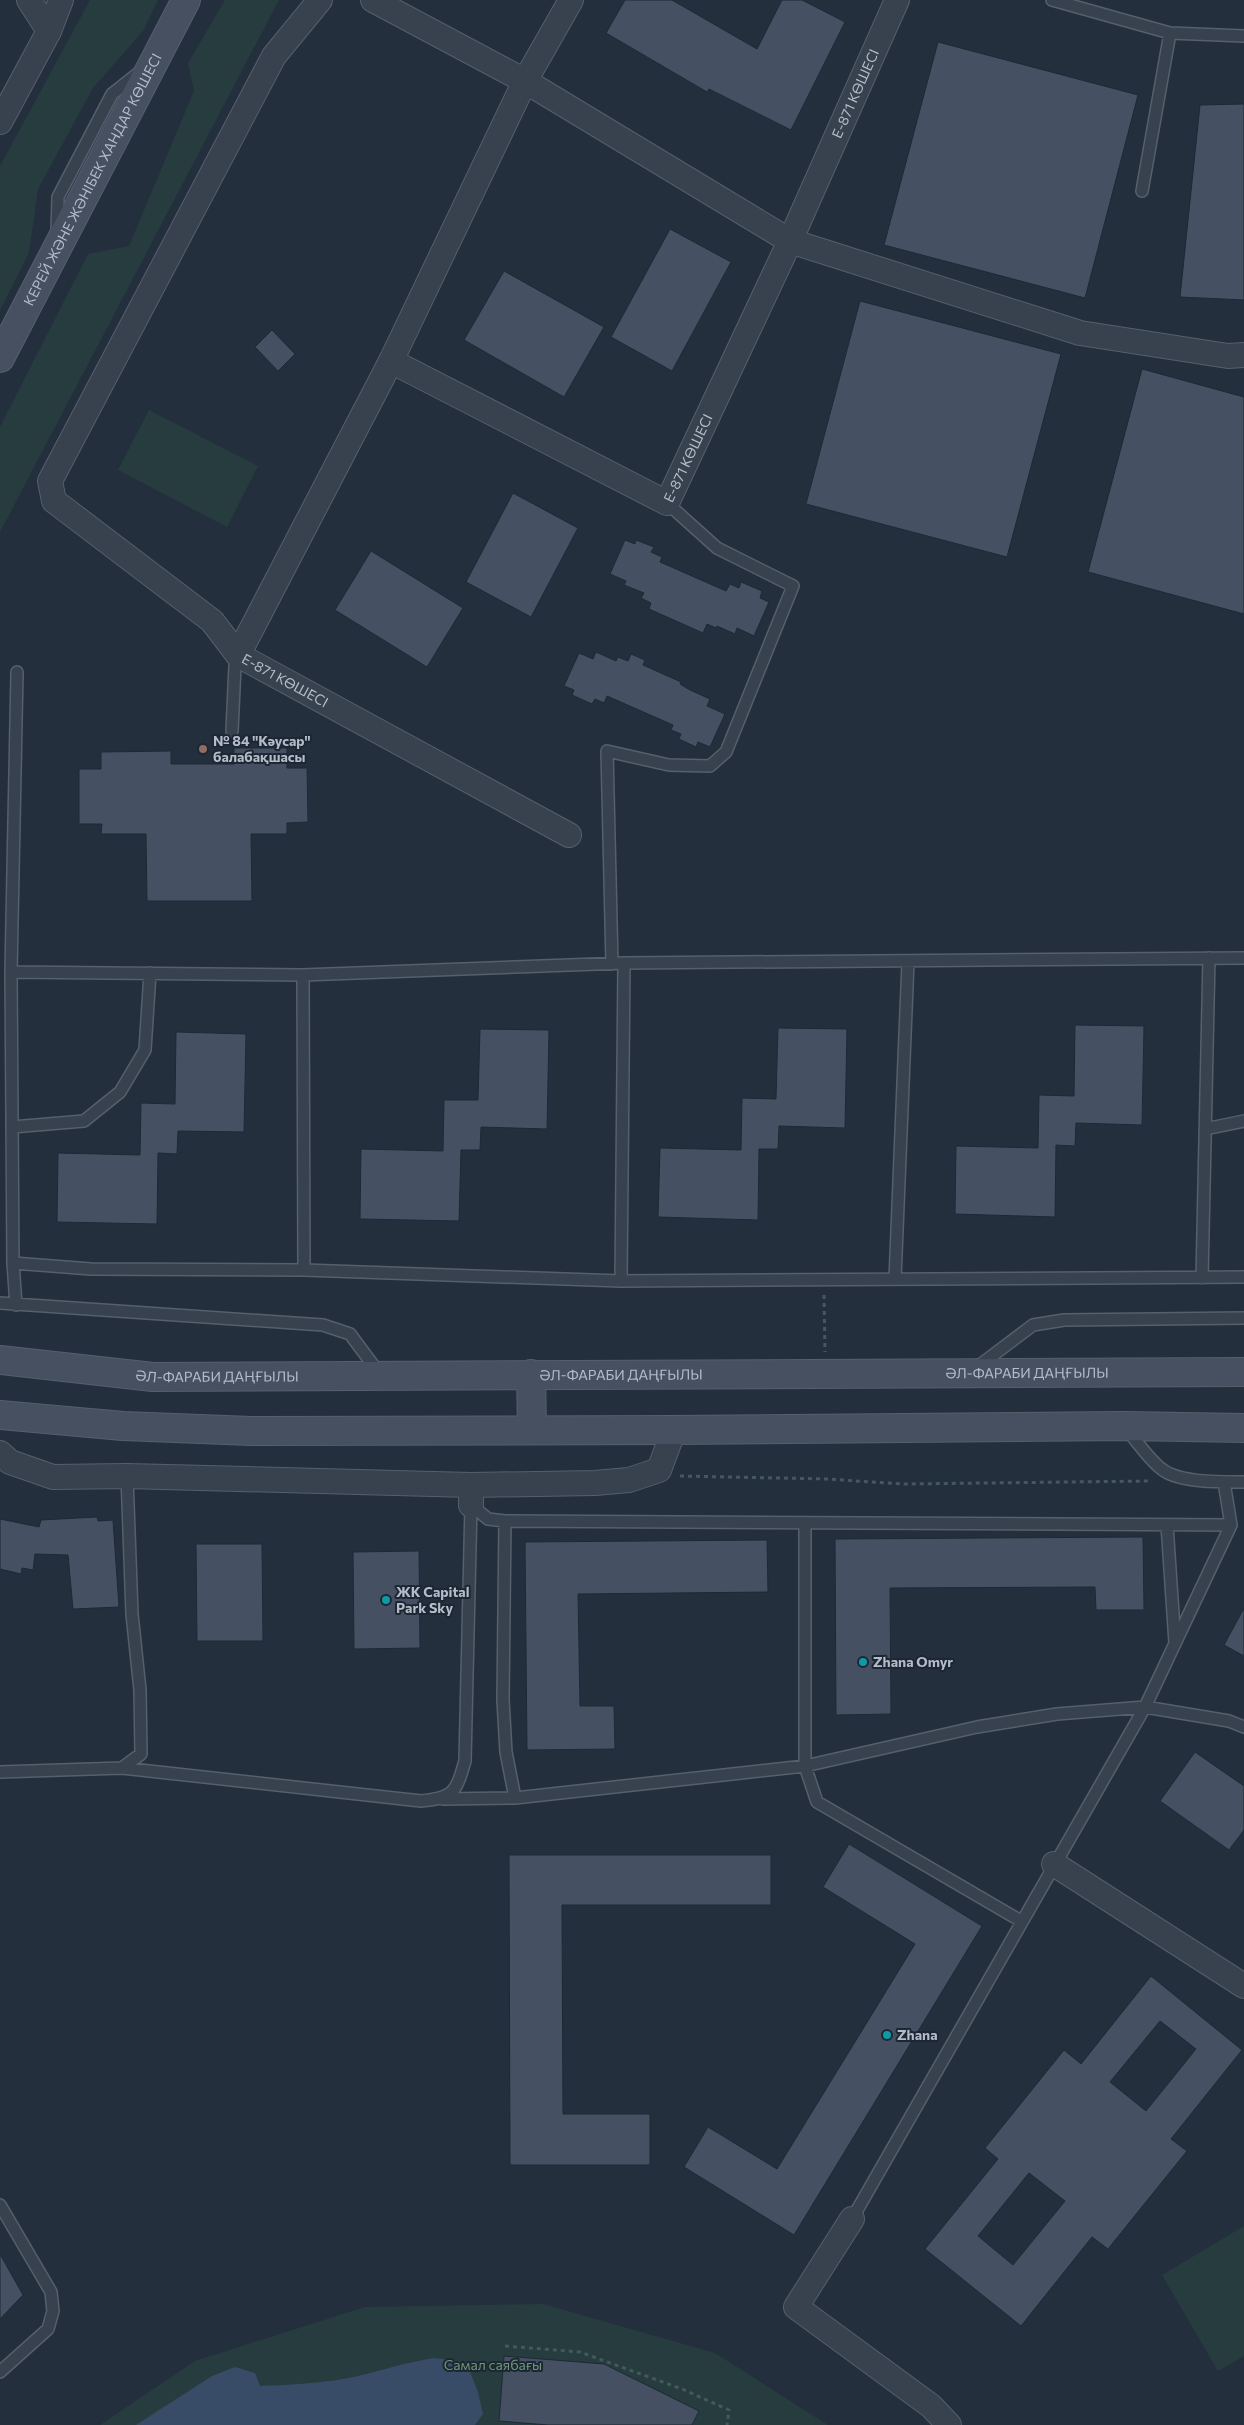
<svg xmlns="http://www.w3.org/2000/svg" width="1244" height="2425" viewBox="0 0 1244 2425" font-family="Commissioner,sans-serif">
<rect width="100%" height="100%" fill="#242f3e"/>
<path fill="#263c3f" d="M90 0H158L143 31 93 88 38 189 29 253 0 310V166Z
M225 0H279L0 532V427L88 254 129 246 194 91 188 63Z
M149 410 258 466 227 527 118 470Z
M1244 2226V2356L1218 2371 1162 2275Z
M543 2304 715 2353 828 2425H100L195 2361 365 2307Z"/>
<path fill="#394c67" d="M434 2358 466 2362 478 2392 483 2414 475 2425H136L212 2376 235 2367 255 2373 260 2386C292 2385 326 2383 358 2376 383 2370 408 2362 434 2358Z"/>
<path fill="#455162" stroke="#1f2835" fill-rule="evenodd" d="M625 0H672L757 49 782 0H802L845 22 791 130 709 89 707 92 606 33Z
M938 42 1138 95 1085 298 884 245Z
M1244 104V300L1180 297 1200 105Z
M670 229 731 262 672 371 611 337Z
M504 271 604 327 564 397 464 340Z
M860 301 1061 354 1007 557 806 504Z
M272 330 295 354 278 371 255 347Z
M1142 369 1244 397V614L1088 572Z
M513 493 578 528 531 617 466 582Z
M625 540 635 544 636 540 654 547 651 552 662 557 660 562 726 591 730 584 739 588 741 582 762 591 760 598 769 602 754 636 737 628 735 634 717 626 716 628 707 624 703 633 649 609 651 603 641 598 644 593 624 585 626 581 610 574Z
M371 551 463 608 427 667 335 610Z
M596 652 616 661 618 657 628 661 631 654 645 660 643 665 681 682 680 684 690 690 710 699 707 706 725 714 710 747 698 742 696 747 679 739 681 734 671 730 673 725 607 696 604 703 595 699 592 704 572 695 574 690 564 686 579 653 593 659Z
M234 748H287V768H307L308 822 287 823V834H251L252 901H147L146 834H101L102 824H79V769H101V752L171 751V764H234Z
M1075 1025 1144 1026 1142 1125 1076 1123 1075 1146 1056 1145 1055 1217 955 1214 956 1146 1038 1148 1039 1095 1074 1096Z
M778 1028 847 1029 845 1128 779 1126 778 1149H759L758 1220 658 1217 660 1148 741 1150 742 1098 776 1099Z
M480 1029 549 1030 547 1129 481 1127 480 1150H461L459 1221 360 1219 361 1149 443 1151 444 1100H478Z
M176 1032 246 1034 244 1132 178 1131 177 1154 158 1153 157 1224 57 1222 58 1153 140 1155 141 1103 175 1104Z
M97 1517 98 1521 113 1520 119 1607 73 1609 68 1555 35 1554 33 1570 22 1568 21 1574 0 1569V1519L39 1527 41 1520Z
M1143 1537 1144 1610H1096L1095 1587 890 1588 891 1714 836 1715 835 1539Z
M767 1540 768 1592 578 1594 580 1706H614L615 1749 527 1750 525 1542Z
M196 1544H262L263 1641H197Z
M419 1551 420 1648 354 1649 353 1552Z
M1244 1608V1656L1224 1645Z
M1195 1752 1244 1786V1830L1229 1850 1160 1801Z
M849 1844 982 1926 794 2235 684 2167 708 2127 777 2169 915 1944 823 1887Z
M509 1855H771V1905H562L563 2114H650V2165H510Z
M1151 1976 1242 2050 1171 2139 1187 2151 1108 2249 1092 2237 1021 2326 925 2249 998 2159 985 2148 1064 2050 1081 2064ZM1160 2021 1196 2049 1146 2111 1110 2082ZM1029 2173 1065 2201 1013 2265 978 2236Z
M0 2254 23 2295 0 2319Z
M504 2356 604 2364 699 2411 692 2425H548L499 2421Z"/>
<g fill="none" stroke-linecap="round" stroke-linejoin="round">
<defs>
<path id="lane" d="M1052 0 1170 33 1244 36
M1142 191 1170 33
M57 232 58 197 112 94 141 71
M232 731 235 666 238 655
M612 964 607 751 669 765 710 766 726 752 793 586 717 548 667 503
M11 972 303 975 624 963 1244 958
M303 975 304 1270
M12 1127 84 1121 120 1092 145 1050 150 973
M1205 1129 1244 1121
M13 1263 91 1269 304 1270 621 1281 1244 1277
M1202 1278 1209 958
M895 1279 908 962
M621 1281 624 963
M0 1303 323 1325 350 1334 379 1373
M16 1305 13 1263 11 972 17 672
M976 1368 1033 1325 1064 1320 1244 1318
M1126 1429C1138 1442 1149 1460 1163 1470 1181 1483 1222 1482 1244 1482
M471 1505 488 1519 505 1521 1231 1525
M505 1521 503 1700 506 1752 515 1798 805 1766 977 1727 1057 1714 1145 1707 1229 1721 1244 1727
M805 1523V1766L817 1802 1021 1921
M1167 1525 1175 1643
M122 1768 421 1801C454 1798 456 1792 465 1761L471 1505
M0 1772 122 1768 141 1754 140 1690 132 1614 127 1476
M443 1799 515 1798
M0 2205 51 2292 53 2311 48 2329 0 2372
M852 2219 1145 1707 1231 1525 1224 1482"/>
<g id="street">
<path d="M29 0 49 31"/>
<path id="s1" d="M320 0 274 56 50 481 54 501 212 621 238 655 569 835"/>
<path d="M373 0 525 81 790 241 1080 333 1228 356 1244 355"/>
<path d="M0 122 49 31 61 0"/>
<path id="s2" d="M391 361 667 503 790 241 897 0"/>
<path d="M238 655 391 361 525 81 571 0"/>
<path d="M0 1453 10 1462 53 1477 127 1476 471 1485 595 1483 629 1480 659 1470 674 1430"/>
<path d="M471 1485V1505"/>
<path d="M1054 1864 1244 1986"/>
<path d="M852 2219 796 2307 931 2406 949 2425"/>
</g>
<g id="secondary">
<path id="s3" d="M0 358 186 0"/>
<path id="s4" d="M0 1360 153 1377 1244 1372"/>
<path d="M531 1374 532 1430"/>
<path d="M0 1415 123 1426 251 1431 674 1430 1124 1426 1244 1428"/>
</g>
</defs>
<use href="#lane" stroke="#565f6c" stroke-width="14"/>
<use href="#street" stroke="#565f6c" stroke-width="26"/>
<use href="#secondary" stroke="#565f6c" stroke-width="30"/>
<path stroke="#44595c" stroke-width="3" stroke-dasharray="4 4" stroke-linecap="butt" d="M824 1295 825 1352
M680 1476 827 1479 903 1484 1151 1481
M505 2346 580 2352 682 2389 729 2410 727 2425"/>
<use href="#lane" stroke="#38414e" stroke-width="11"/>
<use href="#street" stroke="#38414e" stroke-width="24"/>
<use href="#secondary" stroke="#465061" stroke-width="28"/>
</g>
<circle fill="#8d6e63" stroke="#1d2633" stroke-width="2" cx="203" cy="749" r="5"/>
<g fill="#0f9aa8" stroke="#1d2633" stroke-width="2">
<circle cx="386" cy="1600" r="5"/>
<circle cx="863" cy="1662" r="5"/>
<circle cx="887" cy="2035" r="5"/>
</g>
<g text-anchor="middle" stroke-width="4" stroke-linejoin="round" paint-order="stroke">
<g font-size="14" fill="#b4bcc9" stroke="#1d2633">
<text dy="5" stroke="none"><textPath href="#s2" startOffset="761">Е-871 КӨШЕСІ</textPath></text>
<text dy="5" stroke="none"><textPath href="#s3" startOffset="201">КЕРЕЙ ЖӘНЕ ЖӘНІБЕК ХАНДАР КӨШЕСІ</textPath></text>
<text dy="5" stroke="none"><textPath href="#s2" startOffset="360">Е-871 КӨШЕСІ</textPath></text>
<text dy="5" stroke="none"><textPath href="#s1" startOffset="868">Е-871 КӨШЕСІ</textPath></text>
<text dy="5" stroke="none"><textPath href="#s4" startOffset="1028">ӘЛ-ФАРАБИ ДАҢҒЫЛЫ</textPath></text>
<text dy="5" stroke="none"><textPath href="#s4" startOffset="622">ӘЛ-ФАРАБИ ДАҢҒЫЛЫ</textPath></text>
<text dy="5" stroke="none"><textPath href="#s4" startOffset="218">ӘЛ-ФАРАБИ ДАҢҒЫЛЫ</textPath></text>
</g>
<g font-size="14" font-weight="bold" fill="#b4bcc9" stroke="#1d2633" text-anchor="start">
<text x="213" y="746">№ 84 "Кәусар"<tspan x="213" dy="16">балабақшасы</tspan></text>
<text x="396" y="1597">ЖК Capital<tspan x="396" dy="16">Park Sky</tspan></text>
<text x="873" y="1667">Zhana Omyr</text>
<text x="897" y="2040">Zhana</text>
</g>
<g font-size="14" fill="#6b9a76" stroke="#1d2633">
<text x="493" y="2370">Самал саябағы</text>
</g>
</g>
</svg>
